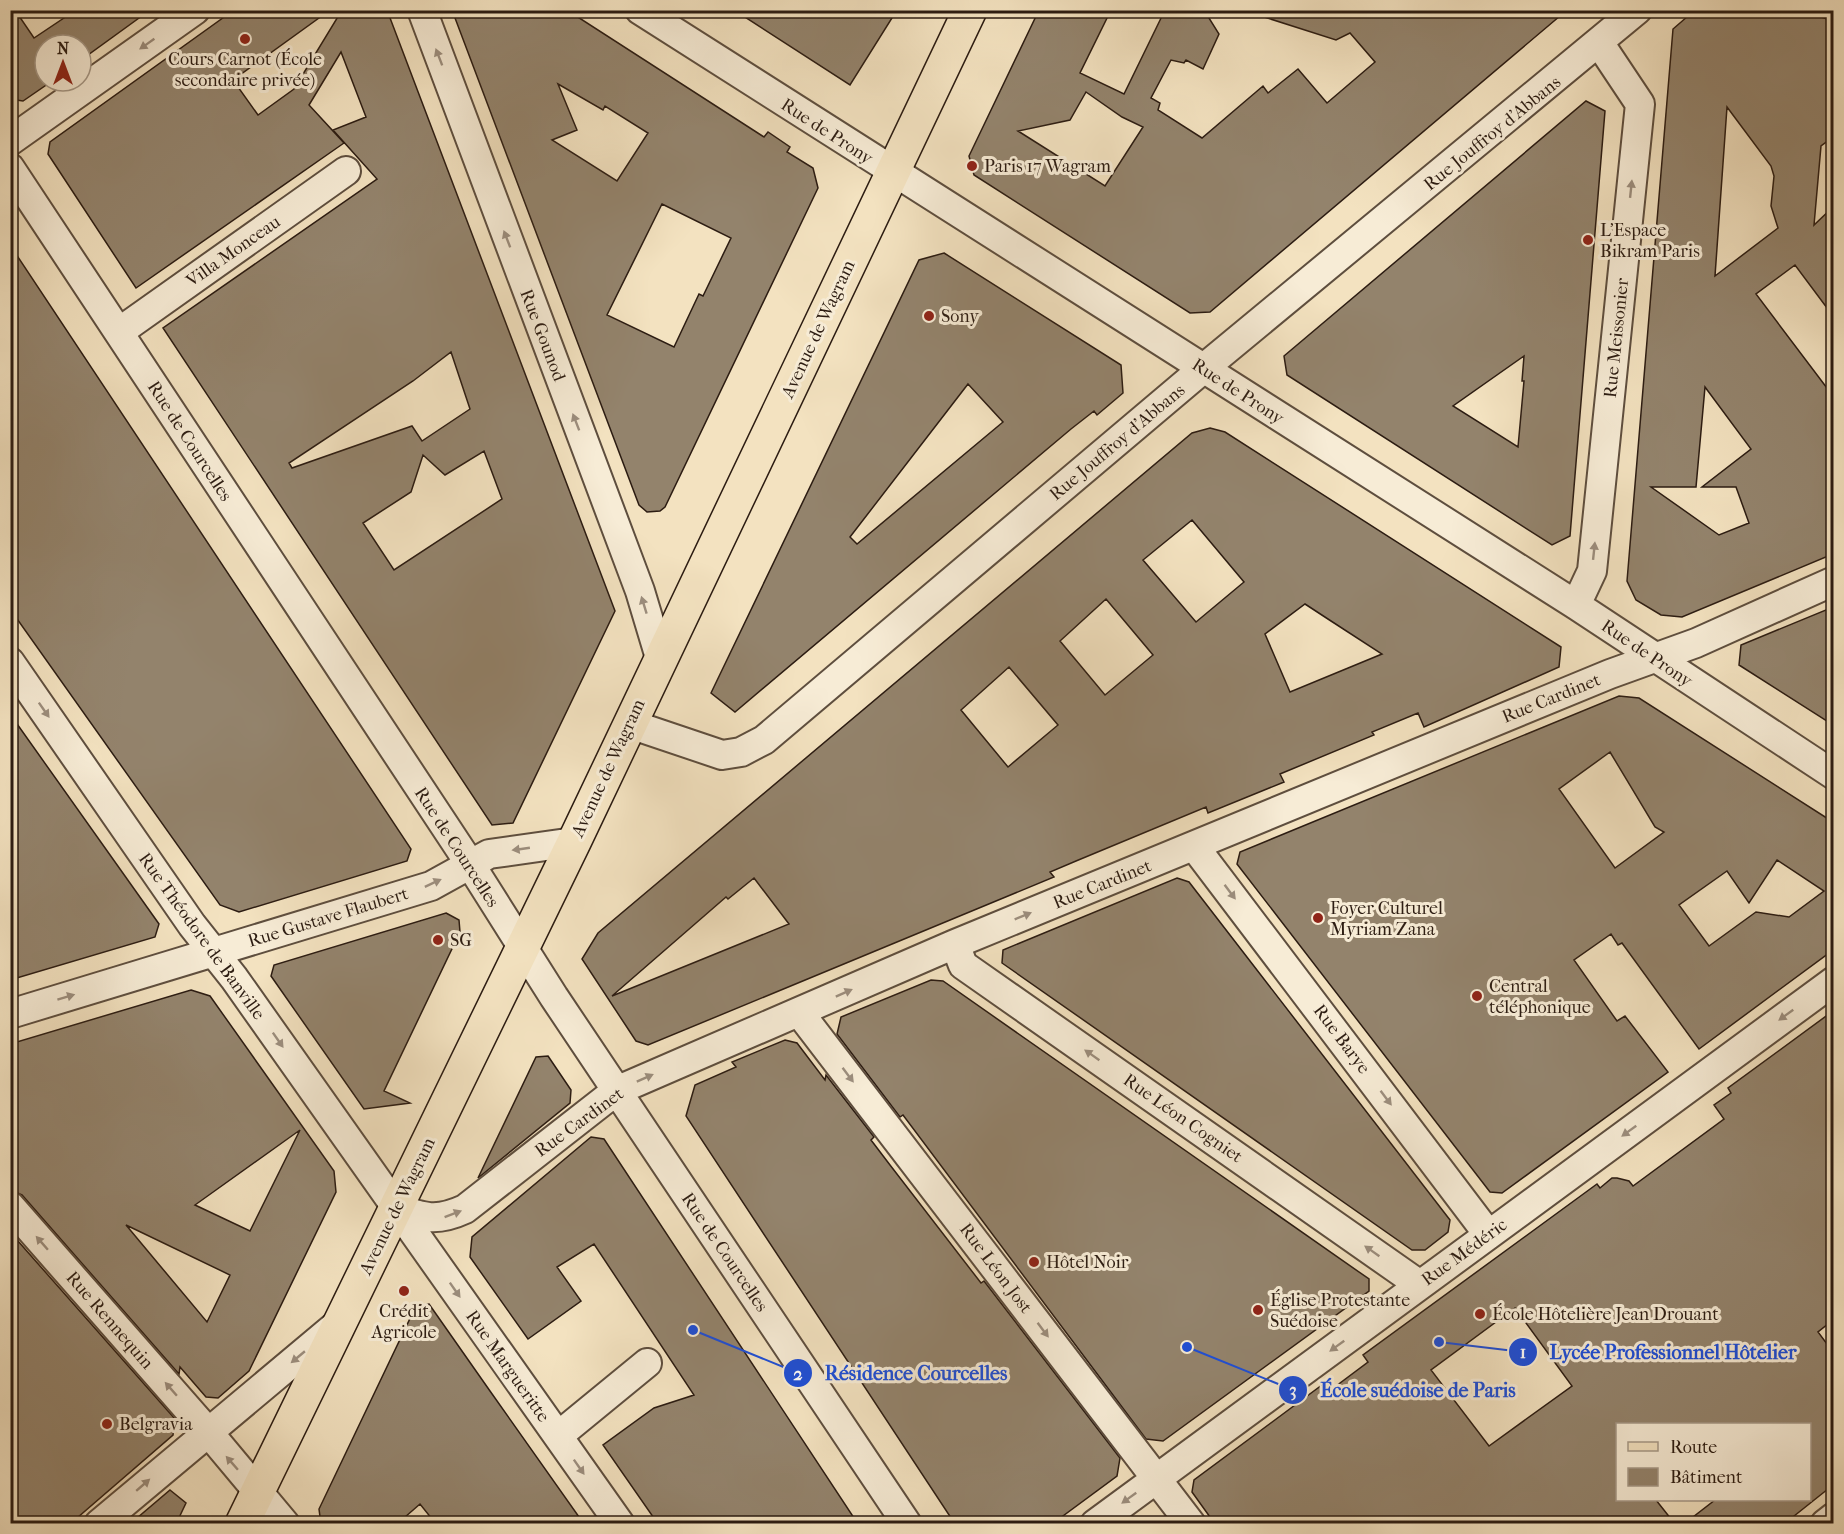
<svg xmlns="http://www.w3.org/2000/svg" width="1844" height="1534" viewBox="0 0 1844 1534" font-family="'IM FELL French Canon',serif">
<rect width="100%" height="100%" fill="#f3e2c0"/>
<filter id="stains"><feTurbulence type="fractalNoise" baseFrequency=".00333" numOctaves="4"/><feColorMatrix values="0 0 0 0 .2 0 0 0 0 .09 0 0 0 0 .02 0 0 0 .5 -.17"/></filter>
<radialGradient id="worn" r=".72"><stop offset=".6" stop-color="#630" stop-opacity="0"/><stop offset="1" stop-color="#630" stop-opacity=".3"/></radialGradient>
<path fill="#93836c" stroke="#2c1c12" stroke-width="1.5" fill-rule="evenodd" d="M10 10H15L34 38 76 10H150L81 60V45H45V81H52L23 101 10 99Z
M234 10H330L233 80 258 115 294 89 342 10H387L615 611 513 823 492 825 163 328 377 179 333 130 366 117 341 52 309 105 344 143 136 288 48 154 50 142ZM451 352 470 409 422 441 412 426 292 468 289 463 413 381ZM484 451 502 499 394 570 363 523 411 492 423 455 445 475Z
M452 10H567L764 137 768 132 790 147 787 152 813 168 818 188 665 507 660 511 647 512 639 505ZM558 84 603 110 605 106 648 133 617 181 552 140 577 130ZM662 204 731 238 703 296 699 294 674 347 607 315Z
M734 10H897L850 85Z
M1039 10H1111L1080 73 1124 94 1165 10H1204L1219 34 1203 69 1186 60 1184 63 1171 60 1151 98 1160 103 1158 110 1202 138 1263 86 1268 93 1298 69 1327 103 1375 62 1350 33 1336 40 1258 15 1259 10H1567L1210 312 1190 313 974 175 969 156ZM1086 92 1122 117 1143 127 1105 186 1018 131 1070 120Z
M1695 10H1801L1833 21V137L1821 146 1814 225 1833 207V316L1795 265 1756 294 1833 396V554L1682 617 1661 615 1636 600 1627 581 1673 29ZM1727 107 1771 166 1774 176 1771 206 1778 228 1715 276ZM1705 387 1751 449 1702 487H1736L1749 523 1719 535 1651 487H1696Z
M1586 101 1605 111 1570 536 1552 545 1287 375 1284 356ZM1524 356 1522 381H1524L1518 447 1453 406Z
M10 245 411 849 407 861 239 912 220 905 10 609Z
M944 253 1121 365 1123 393 1097 415 1094 411 1071 429 735 712 711 693 919 260ZM968 384 1003 422 857 544 850 537Z
M1210 428 1225 432 1561 647 1559 667 1424 727 1418 713 1372 732 1374 735 1280 774 1284 782 1208 813 1206 807 1076 861 1050 872 1054 877 648 1045 636 1041 582 959 598 933 1192 433ZM1192 520 1244 582 1196 622 1143 560ZM1106 599 1153 655 1105 695 1060 641ZM1305 604 1331 621 1382 654 1290 692 1265 634ZM1009 667 1058 725 1008 767 961 710ZM754 878 789 924 612 996 726 897 728 899Z
M1833 607V725L1739 665 1741 645Z
M1619 696 1639 698 1833 822V950L1699 1049 1622 943 1618 945 1611 934 1574 960 1617 1021 1625 1016 1668 1072 1502 1193 1490 1192 1237 864 1240 852ZM1610 752 1655 827 1664 832 1615 868 1559 789ZM1777 860 1824 891 1789 917 1756 912 1709 946 1679 905 1727 871 1749 903Z
M10 714 159 924 155 937 10 980Z
M1177 878 1189 882 1450 1220 1448 1232 1425 1250H1412L1002 963 1003 950Z
M446 913 459 920 460 932 384 1091 410 1103 364 1109 271 976 274 965Z
M931 980 943 981 1369 1279V1291L1163 1441 1146 1439 903 1115 900 1117 837 1034 841 1017Z
M191 990 210 996 334 1171 336 1192 249 1371 218 1398 206 1397 180 1367 179 1374 22 1195 10 1190V1044ZM300 1130 250 1231 195 1205ZM126 1225 230 1275 207 1322Z
M1833 1011V1320L1818 1332 1833 1352V1485L1784 1524H1684L1715 1500H1809V1425H1617V1500H1656L1675 1524H1215L1192 1492 1194 1480 1326 1382 1332 1389 1368 1362 1363 1355 1597 1184 1600 1188 1612 1178H1617L1629 1181 1633 1186 1724 1119 1714 1105 1731 1093 1728 1088ZM1515 1308 1572 1386 1489 1446 1431 1370Z
M785 1040 797 1043 825 1080 826 1075 874 1137 871 1140 890 1165 981 1283 984 1281 1120 1458 1117 1476 1052 1524H955L686 1116 695 1085 736 1067 732 1062Z
M548 1056 571 1090 570 1103 478 1178 536 1057Z
M591 1137 604 1139 858 1524H658L603 1445 654 1408 694 1395 594 1244 557 1267 581 1301 528 1339 470 1257 472 1237Z
M10 1232 175 1419 173 1435 70 1524H10Z
M429 1304 490 1391 584 1524H436L420 1504 397 1524H321L319 1509 416 1306Z
M170 1490 186 1503 176 1524H130Z"/>
<g fill="none" stroke-linecap="round" stroke-linejoin="round">
<defs>
<path id="minor" d="M422 10 640 591 661 661
M640 10 1576 605 1834 775
M10 141 195 10
M10 168 470 864 554 997 907 1524
M119 332 346 171
M1576 605 1592 571 1640 104 1600 44
M10 662 192 925 234 978 620 1524
M630 724 722 755 741 752 764 740 1204 368 1637 10
M1194 846 1488 1234
M955 944 963 965 1420 1285
M799 1012 1191 1524
M10 1014 431 886 489 854 574 842
M10 1206 209 1433 285 1524
M396 1208C424 1218 437 1222 465 1209L616 1091 955 944 1610 674 1696 643 1834 581
M558 1436 647 1363
M99 1524 339 1323
M1095 1524 1834 981
M1825 1524 1834 1517"/>
<path id="major" d="M242 1524 574 842 970 10"/>
</defs>
<use href="#minor" stroke="#5e4e3e" stroke-width="32"/>
<use href="#major" stroke="#2c1c12" stroke-width="36"/>
<use href="#minor" stroke="#f7ecd6" stroke-width="28"/>
<use href="#major" stroke="#f3e2c0" stroke-width="33"/>
</g>
<defs><path id="oneway-solid" d="M-6-.8H1V-3.2L6.5 0L1 3.2V.8H-6Z" transform="scale(1.5)"/></defs>
<g fill="#9c8e7e">
<use href="#oneway-solid" transform="translate(147 44) rotate(145)"/>
<use href="#oneway-solid" transform="translate(439 57) rotate(-111)"/>
<use href="#oneway-solid" transform="translate(1631 189) rotate(-84)"/>
<use href="#oneway-solid" transform="translate(507 239) rotate(-111)"/>
<use href="#oneway-solid" transform="translate(576 422) rotate(-111)"/>
<use href="#oneway-solid" transform="translate(1594 551) rotate(-84)"/>
<use href="#oneway-solid" transform="translate(644 605) rotate(-107)"/>
<use href="#oneway-solid" transform="translate(44 710) rotate(55)"/>
<use href="#oneway-solid" transform="translate(521 849) rotate(172)"/>
<use href="#oneway-solid" transform="translate(433 883) rotate(-25)"/>
<use href="#oneway-solid" transform="translate(1230 892) rotate(53)"/>
<use href="#oneway-solid" transform="translate(1023 916) rotate(-22)"/>
<use href="#oneway-solid" transform="translate(844 993) rotate(-24)"/>
<use href="#oneway-solid" transform="translate(66 997) rotate(-17)"/>
<use href="#oneway-solid" transform="translate(1786 1015) rotate(144)"/>
<use href="#oneway-solid" transform="translate(278 1040) rotate(55)"/>
<use href="#oneway-solid" transform="translate(1092 1055) rotate(-145)"/>
<use href="#oneway-solid" transform="translate(848 1075) rotate(53)"/>
<use href="#oneway-solid" transform="translate(645 1078) rotate(-24)"/>
<use href="#oneway-solid" transform="translate(1386 1098) rotate(53)"/>
<use href="#oneway-solid" transform="translate(1629 1131) rotate(144)"/>
<use href="#oneway-solid" transform="translate(453 1214) rotate(-21)"/>
<use href="#oneway-solid" transform="translate(42 1243) rotate(-131)"/>
<use href="#oneway-solid" transform="translate(1372 1251) rotate(-145)"/>
<use href="#oneway-solid" transform="translate(455 1290) rotate(55)"/>
<use href="#oneway-solid" transform="translate(1043 1330) rotate(53)"/>
<use href="#oneway-solid" transform="translate(1337 1346) rotate(144)"/>
<use href="#oneway-solid" transform="translate(298 1357) rotate(140)"/>
<use href="#oneway-solid" transform="translate(171 1389) rotate(-131)"/>
<use href="#oneway-solid" transform="translate(232 1463) rotate(-131)"/>
<use href="#oneway-solid" transform="translate(579 1467) rotate(55)"/>
<use href="#oneway-solid" transform="translate(143 1485) rotate(-41)"/>
<use href="#oneway-solid" transform="translate(1129 1498) rotate(144)"/>
</g>
<g fill="#8f2418" stroke="#f7ecd6" stroke-width="2">
<circle cx="245" cy="39" r="6"/>
<circle cx="972" cy="166" r="6"/>
<circle cx="1588" cy="240" r="6"/>
<circle cx="929" cy="316" r="6"/>
<circle cx="1318" cy="918" r="6"/>
<circle cx="438" cy="940" r="6"/>
<circle cx="1477" cy="996" r="6"/>
<circle cx="1034" cy="1262" r="6"/>
<circle cx="404" cy="1291" r="6"/>
<circle cx="1258" cy="1310" r="6"/>
<circle cx="1480" cy="1314" r="6"/>
<circle cx="107" cy="1424" r="6"/>
</g>
<g text-anchor="middle" stroke-width="6" stroke-linejoin="round" paint-order="stroke">
<g font-size="18" fill="#2c1c12" stroke="#f7ecd6" text-anchor="start">
<text x="245" y="65" text-anchor="middle">Cours Carnot (École<tspan x="245" dy="21">secondaire privée)</tspan></text>
<text x="984" y="172">Paris 17 Wagram</text>
<text x="1600" y="236">L'Espace<tspan x="1600" dy="21">Bikram Paris</tspan></text>
<text x="941" y="322">Sony</text>
<text x="1330" y="914">Foyer Culturel<tspan x="1330" dy="21">Myriam Zana</tspan></text>
<text x="450" y="946">SG</text>
<text x="1489" y="992">Central<tspan x="1489" dy="21">téléphonique</tspan></text>
<text x="1046" y="1268">Hôtel Noir</text>
<text x="1270" y="1306">Église Protestante<tspan x="1270" dy="21">Suédoise</tspan></text>
<text x="404" y="1317" text-anchor="middle">Crédit<tspan x="404" dy="21">Agricole</tspan></text>
<text x="1492" y="1320">École Hôtelière Jean Drouant</text>
<text x="119" y="1430">Belgravia</text>
</g>
<g font-size="18" fill="#2c1c12" stroke="#f7ecd6">
<text transform="translate(827 131) rotate(33)" y="6">Rue de Prony</text>
<text transform="translate(1492 133) rotate(-39)" y="6">Rue Jouffroy d'Abbans</text>
<text transform="translate(233 251) rotate(-35)" y="6">Villa Monceau</text>
<text transform="translate(818 329) rotate(-65)" y="6">Avenue de Wagram</text>
<text transform="translate(543 335) rotate(69)" y="6">Rue Gounod</text>
<text transform="translate(1616 338) rotate(-84)" y="6">Rue Meissonier</text>
<text transform="translate(1238 391) rotate(33)" y="6">Rue de Prony</text>
<text transform="translate(190 441) rotate(57)" y="6">Rue de Courcelles</text>
<text transform="translate(1117 442) rotate(-40)" y="6">Rue Jouffroy d'Abbans</text>
<text transform="translate(1647 653) rotate(34)" y="6">Rue de Prony</text>
<text transform="translate(1551 698) rotate(-22)" y="6">Rue Cardinet</text>
<text transform="translate(608 768) rotate(-65)" y="6">Avenue de Wagram</text>
<text transform="translate(457 847) rotate(57)" y="6">Rue de Courcelles</text>
<text transform="translate(1102 884) rotate(-22)" y="6">Rue Cardinet</text>
<text transform="translate(328 917) rotate(-17)" y="6">Rue Gustave Flaubert</text>
<text transform="translate(202 936) rotate(54)" y="6">Rue Théodore de Banville</text>
<text transform="translate(1342 1039) rotate(53)" y="6">Rue Barye</text>
<text transform="translate(1183 1118) rotate(35)" y="6">Rue Léon Cogniet</text>
<text transform="translate(579 1122) rotate(-36)" y="6">Rue Cardinet</text>
<text transform="translate(397 1206) rotate(-64)" y="6">Avenue de Wagram</text>
<text transform="translate(725 1252) rotate(56)" y="6">Rue de Courcelles</text>
<text transform="translate(1464 1252) rotate(-36)" y="6">Rue Médéric</text>
<text transform="translate(996 1268) rotate(53)" y="6">Rue Léon Jost</text>
<text transform="translate(110 1320) rotate(49)" y="6">Rue Rennequin</text>
<text transform="translate(508 1366) rotate(55)" y="6">Rue Margueritte</text>
</g>
</g>
<path fill="none" stroke="#1d4ed8" stroke-width="2" d="M1439 1342L1523 1352M693 1330L798 1373M1187 1347L1293 1390"/>
<g fill="#1d4ed8" stroke="#f7ecd6" stroke-width="2">
<circle cx="1439" cy="1342" r="6"/>
<circle cx="693" cy="1330" r="6"/>
<circle cx="1187" cy="1347" r="6"/>
<circle cx="1523" cy="1352" r="15"/>
<circle cx="798" cy="1373" r="15"/>
<circle cx="1293" cy="1390" r="15"/>
</g>
<g font-size="18" text-anchor="middle" font-weight="bold" fill="#fff">
<text x="1523" y="1358">1</text>
<text x="798" y="1380">2</text>
<text x="1293" y="1396">3</text>
</g>
<g font-size="20" text-anchor="middle" font-weight="bold" fill="#1d4ed8" stroke="#f7ecd6" stroke-width="6" stroke-linejoin="round" paint-order="stroke">
<text x="1673" y="1359">Lycée Professionnel Hôtelier</text>
<text x="916" y="1380">Résidence Courcelles</text>
<text x="1418" y="1397">École suédoise de Paris</text>
</g>
<rect width="1844" height="1534" fill="none" stroke="#f3e2c0" stroke-width="36"/>
<rect x="12" y="12" width="1820" height="1510" fill="none" stroke="#2c1c12" stroke-width="3"/>
<rect x="18" y="18" width="1808" height="1498" fill="none" stroke="#2c1c12" stroke-width="1.5"/>
<rect x="1616" y="1423" width="195" height="78" fill="#f7ecd6" stroke="#a69988" stroke-width="1.5"/>
<rect x="1628" y="1442" width="30" height="9" fill="#f3e2c0" stroke="#a69988" stroke-width="1.5"/>
<text x="1670" y="1453" font-size="18" fill="#2c1c12">Route</text>
<rect x="1628" y="1468" width="30" height="18" fill="#93836c" stroke="#a69988" stroke-width="1.5"/>
<text x="1670" y="1483" font-size="18" fill="#2c1c12">Bâtiment</text>
<g transform="translate(63 63)"><circle r="28" fill="#f7ecd6" stroke="#a69988" stroke-width="1.5"/>
<path d="M0-4.5L10 22L0 15L-10 22Z" fill="#8f2418"/>
<text y="-9" font-size="16" font-weight="bold" text-anchor="middle" fill="#2c1c12">N</text>
</g>
<rect width="100%" height="100%" filter="url(#stains)"/>
<rect width="100%" height="100%" fill="url(#worn)"/>
</svg>
